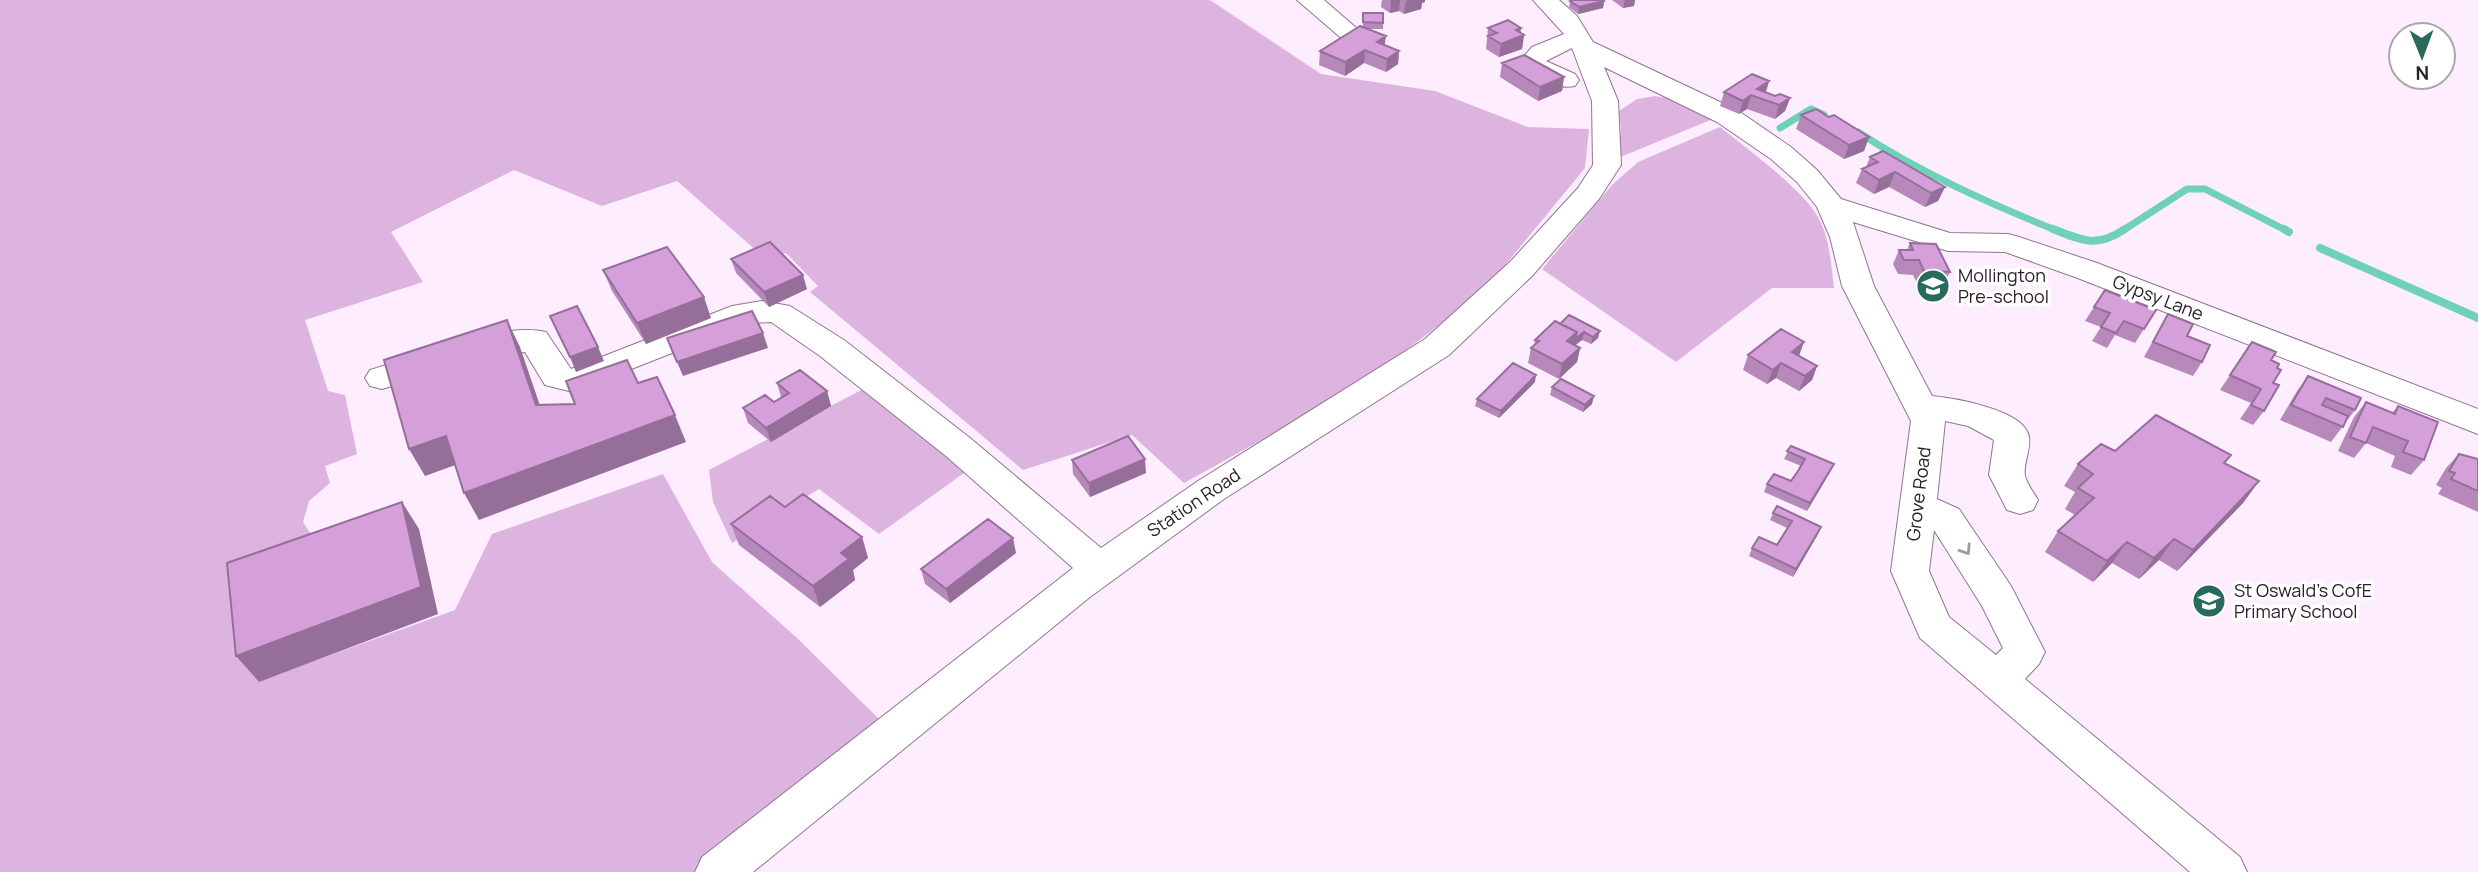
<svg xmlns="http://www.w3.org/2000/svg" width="2478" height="872" viewBox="0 0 2478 872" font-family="Manrope,sans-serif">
<rect width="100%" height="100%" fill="#feedff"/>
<path fill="#ddb4e0" d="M0 0H1210L1321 74 1435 91 1528 127 1589 129 1585 168 1484 291 1359 386 1184 483 1132 435 1023 470 810 292 818 286 786 253 767 260 677 181 602 206 514 170 391 232 423 282 305 320 328 391 345 395 357 454 325 466 330 483 309 501 303 522 314 539 259 681 455 610 492 534 663 474 712 562 796 637 884 724 699 872H0Z
M1655 96 1673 99 1713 119 1618 158 1621 128 1619 111 1637 99Z
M1720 127C1746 148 1805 191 1819 219 1830 239 1831 266 1834 288H1772L1676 362 1542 269 1612 185 1638 162Z
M867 387 971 468 879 534 819 489 732 543 713 502 709 470Z"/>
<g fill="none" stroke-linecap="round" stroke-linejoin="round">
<path stroke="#6ed1b8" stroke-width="7" d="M1780 128 1811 109 1824 115
M1858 132C1921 173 1988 203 2058 231
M2122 231 2187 189H2205L2287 231"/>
<path stroke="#6ed1b8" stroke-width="8" d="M2053 229C2083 241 2097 248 2125 229
M2284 229 2289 232
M2320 248 2478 318"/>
<defs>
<path id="minor" d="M1297 0H1324L1361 32 1358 37 1349 39 1340 37Z
M1533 0H1559L1577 16 1593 42 1737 110 1791 147 1817 170 1841 199 1950 233 2008 234 2019 237 2097 263 2478 409V434L2075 277 2005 252 1948 251 1853 222 1874 286 1932 396C1954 398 2026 410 2029 437 2031 449 2023 464 2025 476 2027 484 2034 493 2038 500L2033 510 2020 514 2007 510 1989 475 1994 440 1968 426 1945 421 1937 499 1959 509 2011 586 2045 652 2039 664 2025 679 2240 857 2247 872H2190L1920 638 1891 571 1911 421 1842 286 1830 237 1817 207 1797 182 1771 159 1717 122 1604 67 1618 101 1621 165 1599 199 1532 276 1449 355 1224 499 1090 597 753 872H695L702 857 1073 568 946 456 820 356 771 322 748 323 573 392 545 385 525 352 497 355 382 389 370 386 365 378 370 370C414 357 503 321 546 332L571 369 732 306 762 301 790 306 844 340 970 438 1101 548 1198 481 1425 339 1510 262 1578 188 1593 165 1592 101 1572 48 1546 61 1575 74 1579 80 1575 86C1556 90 1531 77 1520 61L1532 47 1564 34ZM1934 530 1982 606 2003 648 1996 655 1949 617 1929 571Z"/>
</defs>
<use href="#minor" stroke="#8e7690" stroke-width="2"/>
<use href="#minor" fill="#fff" fill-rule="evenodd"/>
</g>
<path fill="#b789bb" d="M1382 0H1425V2L1422 3 1421 9 1404 14 1399 11 1390 13 1381 7Z
M1612 0H1635L1634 6 1623 8Z
M1570 1H1604L1603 8 1578 14 1569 7Z
M1363 13 1383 23V29H1368L1385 45 1399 51 1398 64 1386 72 1364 63 1345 76 1319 65 1320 51 1363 27Z
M1488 28 1520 33 1524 35 1522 49 1499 57 1486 49Z
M1502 63 1564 77 1562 91 1538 101 1500 77Z
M1769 81 1766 92 1775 96 1790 98 1785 111 1775 119 1747 109 1739 114 1720 106 1724 92Z
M1801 115 1829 117 1869 137 1864 151 1844 159 1796 129Z
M1870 157 1945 187 1938 201 1925 207 1889 187 1874 194 1856 183 1862 169 1866 167Z
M1910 243 1950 272 1943 286 1918 285 1913 275 1898 274 1893 264 1899 250H1907Z
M731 259 807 289 769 307 736 273Z
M603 270 711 318 646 344 612 291Z
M2094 307 2156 310 2135 343 2115 335 2107 348 2092 341 2101 327 2085 321Z
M2168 314 2187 336 2202 362 2193 376 2144 357Z
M1569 315 1598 338 1591 344 1582 340 1575 345 1580 348 1577 362 1559 379 1528 363 1531 348 1534 346 1535 340 1560 324Z
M2252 342 2277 368 2273 383 2264 411 2253 425 2240 419 2251 403 2220 390Z
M1748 355 1799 356 1817 366 1812 380 1799 391 1776 378 1767 384 1743 370Z
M2308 376 2355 410 2331 442 2280 420 2297 391Z
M1535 382 1499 418 1475 406 1477 399Z
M777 383 827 391 831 406 771 442 748 423 743 408 774 402 781 397Z
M1552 387 1592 404 1583 412 1550 395Z
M2366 402 2392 413 2398 406 2424 460 2411 475 2391 467 2395 456 2366 443 2354 458 2338 451 2354 417Z
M1791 446 1830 472 1807 511 1764 492 1767 484 1791 481 1801 466 1784 459Z
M2115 451 2231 455 2225 463 2259 481 2243 503 2177 571 2159 560 2139 579 2112 563 2093 582 2045 552 2058 531 2075 515 2065 509 2075 492 2064 486 2078 464Z
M2459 454 2478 459V512L2438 494 2442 488 2436 485 2446 468Z
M1072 460 1146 473 1090 497 1073 474Z
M785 507 862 537 868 558 853 570 855 580 820 607 739 545 731 524Z
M1773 513 1818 534 1793 577 1749 556 1752 548 1777 545 1787 528 1770 520Z
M1016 553 950 603 925 584 921 569Z"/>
<path fill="#956f99" d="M1391 0H1400L1399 11 1390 13Z
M1410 0H1425V2L1422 3 1421 9 1404 14 1406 1Z
M1625 0H1635L1634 6 1623 8Z
M1604 1 1603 8 1578 14 1579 7Z
M1521 28 1520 37 1524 35 1522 49 1499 57 1501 44 1516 30Z
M1386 36 1384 49 1376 55 1377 42Z
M1365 50 1364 63 1345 76V62Z
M1399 51 1398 64 1386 72 1387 59Z
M1564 77 1562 91 1538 101 1540 87Z
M1769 81 1765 94 1757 89Z
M1751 95 1747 109 1739 114 1743 101Z
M1790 98 1785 111 1775 119 1779 105Z
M1869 137 1864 151 1844 159 1849 145Z
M1895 172 1889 187 1874 194 1879 180Z
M1945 187 1938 201 1925 207 1931 193Z
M803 275 807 289 769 307 764 292Z
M704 297 711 318 646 344 637 323Z
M507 320 520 347 549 432 536 405Z
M1600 331 1598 338 1591 344 1593 337Z
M1577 332H1584L1582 340 1573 347 1567 341Z
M763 333 768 348 683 376 677 362Z
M1804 342 1799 356 1792 352Z
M598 347 604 361 576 372 570 357Z
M1580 348 1577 362 1559 379 1562 364Z
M1781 363 1776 378 1767 384 1773 370Z
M1817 366 1812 380 1799 391 1805 376Z
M1536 375 1535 382 1499 418 1501 411Z
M827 391 831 406 771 442 766 428Z
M1594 396 1592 404 1583 412 1585 405Z
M675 415 686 442 479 520 464 493Z
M446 436 461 463 425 476 409 449Z
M1145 459 1146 473 1090 497 1089 483Z
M1834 464 1830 472 1807 511 1810 503Z
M2259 481 2243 503 2177 571 2193 550Z
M402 502 419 529 438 614 259 682 236 656Z
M1821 527 1818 534 1793 577 1796 569Z
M862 537 868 558 853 570 855 580 820 607 813 586 841 553Z
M1013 538 1016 553 950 603 946 589Z
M2174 539 2159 560 2139 579 2154 558Z
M2127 542 2112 563 2093 582 2107 561Z"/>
<path fill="#d59fda" stroke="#956f99" stroke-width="2" d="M1572 0H1603L1604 1 1579 7 1570 1Z
M1363 13H1383V23L1363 22Z
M1508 20 1521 28 1516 30 1524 35 1501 44 1488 36 1497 33 1488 28Z
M1360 26 1386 36 1377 42 1399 51 1387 59 1365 50 1345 62 1320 51Z
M1524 55 1564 77 1540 87 1502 63Z
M1752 74 1769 81 1757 89 1775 96 1780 94 1790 98 1779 105 1751 95 1743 101 1724 92Z
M1816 109 1829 117 1834 115 1869 137 1849 145 1801 115Z
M1883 151 1945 187 1931 193 1895 172 1879 180 1862 169 1878 162 1870 157Z
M770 242 803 275 764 292 731 259Z
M1910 243 1936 244 1950 272 1924 271 1919 260H1904L1899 250H1913Z
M667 247 704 297 637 323 603 270Z
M2105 290 2156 310 2144 329 2124 321 2116 333 2101 327 2110 313 2094 307Z
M577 306 598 347 570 357 550 316Z
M752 311 763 333 677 362 667 338Z
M2168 314 2193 324 2187 336 2210 345 2202 362 2153 342Z
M1569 315 1600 331 1593 337 1584 332 1575 339 1577 332 1560 324Z
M507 320 536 405 575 404 566 381 627 360 638 383 657 377 675 415 464 493 446 436 409 449 384 360Z
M1555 321 1577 332 1567 341 1580 348 1562 364 1531 348 1539 341 1535 340Z
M1781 329 1804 342 1792 352 1817 366 1805 376 1781 363 1773 370 1748 355Z
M2252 342 2276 352 2271 360 2279 364 2277 368 2281 370 2273 383 2279 385 2264 411 2251 405 2261 389 2230 375Z
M1513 363 1536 375 1501 411 1477 399Z
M800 370 827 391 766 428 743 408 765 395 774 402 789 393 777 383Z
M2308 376 2361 398 2355 410 2326 398 2322 405 2348 416 2343 427 2291 405Z
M1561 379 1594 396 1585 405 1552 387Z
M2366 402 2395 414 2398 406 2438 422 2424 460 2403 452 2408 441 2373 427 2366 443 2350 437Z
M2156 415 2231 455 2224 463 2259 481 2193 550 2174 539 2154 558 2127 542 2107 561 2058 531 2094 498 2078 488 2093 474 2078 464 2101 444 2115 451Z
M1128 436 1145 459 1089 483 1072 460Z
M1791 446 1834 464 1810 503 1767 484 1774 474 1791 481 1798 471 1805 459 1787 451Z
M2459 454 2478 459V491L2451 479 2455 473 2449 471Z
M803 494 862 537 841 553 849 559 813 586 731 524 770 496 785 507Z
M402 502 421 587 236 656 227 563Z
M1777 506 1821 527 1796 569 1752 548 1759 537 1777 545 1792 521 1773 513Z
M988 519 1013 538 946 589 921 569Z"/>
<defs><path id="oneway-chevron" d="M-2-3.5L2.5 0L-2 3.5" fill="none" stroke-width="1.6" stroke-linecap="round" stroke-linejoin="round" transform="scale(1.75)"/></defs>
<use stroke="#9f9b9f" href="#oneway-chevron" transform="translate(1966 550) rotate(57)"/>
<defs>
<symbol id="school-disc" viewBox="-11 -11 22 22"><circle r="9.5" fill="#286a5b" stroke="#fff"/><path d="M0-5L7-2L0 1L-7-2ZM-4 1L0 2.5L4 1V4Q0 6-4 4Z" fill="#fff"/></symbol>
</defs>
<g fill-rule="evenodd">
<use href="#school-disc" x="1914" y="267" width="38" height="38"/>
<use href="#school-disc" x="2190" y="582" width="38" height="38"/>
</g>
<g text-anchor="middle" stroke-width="7" stroke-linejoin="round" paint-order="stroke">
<g font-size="18" fill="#2a202a" stroke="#fff" text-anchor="start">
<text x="1958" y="282">Mollington<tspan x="1958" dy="21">Pre-school</tspan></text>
<text x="2234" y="597">St Oswald's CofE<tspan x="2234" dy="21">Primary School</tspan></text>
</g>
<g font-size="18" fill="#2a202a" stroke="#fff">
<text transform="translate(2158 298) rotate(21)" y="6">Gypsy Lane</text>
<text transform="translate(1919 494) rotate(-83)" y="6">Grove Road</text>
<text transform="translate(1194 503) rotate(-34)" y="6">Station Road</text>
</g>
</g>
<g transform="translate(2422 56) rotate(179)"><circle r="33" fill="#ffffff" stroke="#aaa6aa" stroke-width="2"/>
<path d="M0-5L12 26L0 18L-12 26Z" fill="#286a5b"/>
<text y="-10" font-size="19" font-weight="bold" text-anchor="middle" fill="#2a202a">N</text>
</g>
</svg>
